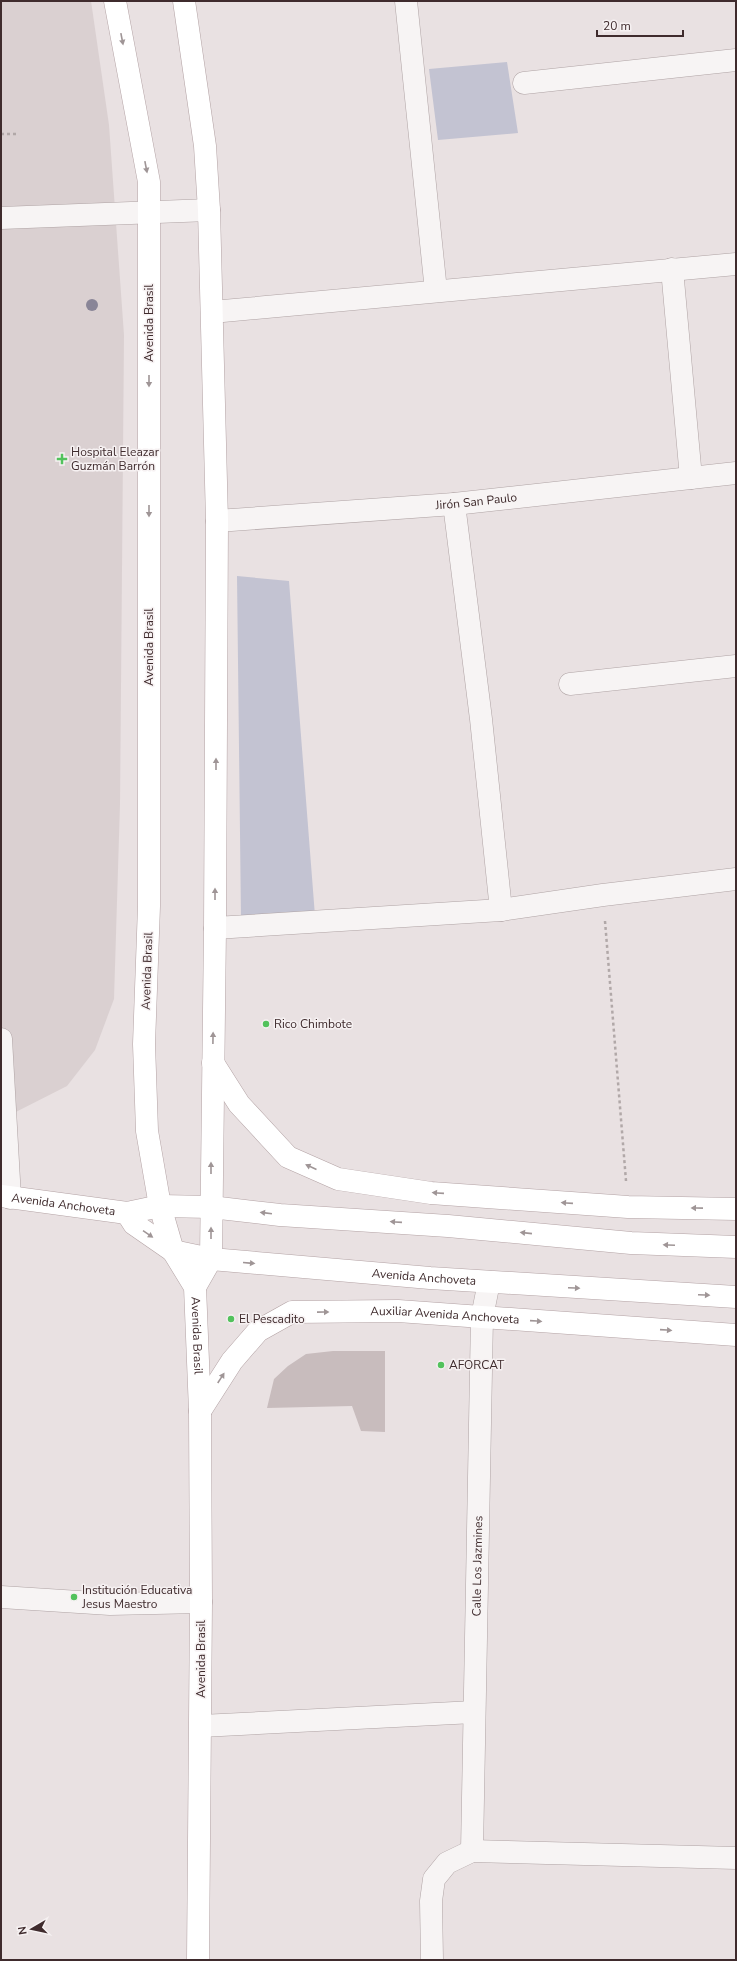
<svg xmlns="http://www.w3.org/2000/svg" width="737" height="1961" viewBox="0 0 737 1961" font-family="'Nunito Sans',sans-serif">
<rect width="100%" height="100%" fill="#e9e1e2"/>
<path fill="#dad0d1" d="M1 1H91L109 125 124 335 120 804 114 999 95 1050 67 1086 6 1117 1 1118Z"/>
<path fill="#c3c3d2" d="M507 62 518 133 438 140 429 69Z
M237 576 289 581 315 916 241 919Z"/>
<path fill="#c8bcbd" d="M333 1351H385V1432L361 1431 352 1406 267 1408 274 1379 288 1366 306 1354Z"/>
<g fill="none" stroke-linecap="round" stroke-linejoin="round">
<defs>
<g id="minor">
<path d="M406 1 436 291"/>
<path d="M524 83 736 60"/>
<path d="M1 218 209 210"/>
<path d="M672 269 691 478"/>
<path d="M212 312 736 264"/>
<path d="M454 504 481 719 501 910"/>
<path id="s1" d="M217 521 454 504 736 473"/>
<path d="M570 684 736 666"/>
<path d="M215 928 501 910 603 895 736 879"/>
<path d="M1 1039 10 1198"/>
<path d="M1 1597 110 1604 201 1602"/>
<path d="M201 1726 474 1712"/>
<path id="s2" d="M472 1851 482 1317 489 1282"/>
<path d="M432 1960 431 1901 434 1879 447 1863 472 1851 736 1858"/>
</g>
<g id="major">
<path id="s3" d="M115 1 149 182V906L144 1044 147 1131 160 1206 173 1251 195 1287 200 1411 201 1602 198 1960"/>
<path d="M184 1 205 146 209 210 217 521 215 928 211 1259 195 1287"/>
<path d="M213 1063 239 1104 288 1157 338 1179 431 1193 628 1207 736 1209"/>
<path id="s4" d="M1 1196 127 1213 160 1206 211 1207 280 1215 448 1226 631 1243 736 1247"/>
<path id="s5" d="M127 1213 134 1224 173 1251 211 1259 430 1278 736 1297"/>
<path id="s6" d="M200 1411 232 1361 258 1331 292 1312 398 1311 736 1335"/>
</g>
</defs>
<use href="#minor" stroke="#afa3a4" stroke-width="23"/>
<use href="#major" stroke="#b3a2a4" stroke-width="23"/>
<path stroke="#b1a8a8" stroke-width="2.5" stroke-dasharray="3 3" stroke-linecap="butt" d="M1 134H19
M605 921 626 1181"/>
<use href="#minor" stroke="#f7f4f4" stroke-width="22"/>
<use href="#major" stroke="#fff" stroke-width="22"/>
</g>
<circle fill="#898597" cx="92" cy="305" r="6"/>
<defs><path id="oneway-solid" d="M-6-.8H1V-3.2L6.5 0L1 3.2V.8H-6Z"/></defs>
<g fill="#9f9596">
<use href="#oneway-solid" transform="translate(122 39) rotate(79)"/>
<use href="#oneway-solid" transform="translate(146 167) rotate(79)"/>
<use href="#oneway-solid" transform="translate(149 381) rotate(90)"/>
<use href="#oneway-solid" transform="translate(149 511) rotate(90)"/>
<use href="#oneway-solid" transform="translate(216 764) rotate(-90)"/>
<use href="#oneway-solid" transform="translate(215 894) rotate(-90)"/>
<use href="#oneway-solid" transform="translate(213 1038) rotate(-89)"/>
<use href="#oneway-solid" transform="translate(311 1167) rotate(-156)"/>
<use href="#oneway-solid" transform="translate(211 1168) rotate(-90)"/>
<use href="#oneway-solid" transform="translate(438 1193) rotate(-176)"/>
<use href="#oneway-solid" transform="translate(567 1203) rotate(-176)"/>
<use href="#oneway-solid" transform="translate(697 1208) rotate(-179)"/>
<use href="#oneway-solid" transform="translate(266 1213) rotate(-173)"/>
<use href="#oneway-solid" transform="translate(396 1222) rotate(-176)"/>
<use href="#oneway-solid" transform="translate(211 1233) rotate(-90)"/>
<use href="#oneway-solid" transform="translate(526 1233) rotate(-174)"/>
<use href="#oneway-solid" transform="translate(148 1234) rotate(34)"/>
<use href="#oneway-solid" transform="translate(669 1245) rotate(-178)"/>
<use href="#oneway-solid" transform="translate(249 1263) rotate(5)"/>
<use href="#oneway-solid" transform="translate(574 1288) rotate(3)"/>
<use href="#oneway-solid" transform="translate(704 1295) rotate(3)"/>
<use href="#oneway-solid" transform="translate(323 1312) rotate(-1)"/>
<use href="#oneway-solid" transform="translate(536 1321) rotate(4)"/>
<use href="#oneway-solid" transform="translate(666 1330) rotate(4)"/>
<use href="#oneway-solid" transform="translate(221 1378) rotate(-57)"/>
</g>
<g fill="#52c25c" stroke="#f6f1f2" stroke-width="1.5">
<path d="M60 453h4v4h4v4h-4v4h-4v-4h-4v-4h4z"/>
<circle cx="266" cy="1024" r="4"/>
<circle cx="231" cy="1319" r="4"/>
<circle cx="441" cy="1365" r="4"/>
<circle cx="74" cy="1597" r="4"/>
</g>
<g text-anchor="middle" stroke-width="3" stroke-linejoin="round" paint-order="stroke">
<g font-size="12" fill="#3f2b2d" stroke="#f6f1f2">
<text transform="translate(149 323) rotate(-90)" y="4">Avenida Brasil</text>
<text dy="4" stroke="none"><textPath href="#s1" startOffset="260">Jirón San Paulo</textPath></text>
<text transform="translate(149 647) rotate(-90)" y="4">Avenida Brasil</text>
<text transform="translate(147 971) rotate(-88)" y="4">Avenida Brasil</text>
<text dy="4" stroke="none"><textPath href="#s4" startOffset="63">Avenida Anchoveta</textPath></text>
<text dy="4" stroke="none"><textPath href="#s5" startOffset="313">Avenida Anchoveta</textPath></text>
<text dy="4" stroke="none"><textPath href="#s6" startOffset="291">Auxiliar Avenida Anchoveta</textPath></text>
<text dy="4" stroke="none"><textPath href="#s3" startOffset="1347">Avenida Brasil</textPath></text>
<text dy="4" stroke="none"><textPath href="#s2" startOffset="285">Calle Los Jazmines</textPath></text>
<text transform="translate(201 1659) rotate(-90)" y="4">Avenida Brasil</text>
</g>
<g font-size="12" fill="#3f2b2d" stroke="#f6f1f2" text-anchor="start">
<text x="71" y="456">Hospital Eleazar<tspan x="71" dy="14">Guzmán Barrón</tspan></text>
<text x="274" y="1028">Rico Chimbote</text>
<text x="239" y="1323">El Pescadito</text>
<text x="449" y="1369">AFORCAT</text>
<text x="82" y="1594">Institución Educativa<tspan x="82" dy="14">Jesus Maestro</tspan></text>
</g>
</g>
<rect width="737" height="1961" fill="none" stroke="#3f2b2d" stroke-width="4"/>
<g transform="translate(32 1929) rotate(261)" stroke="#f6f1f2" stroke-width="3" paint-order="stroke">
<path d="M0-3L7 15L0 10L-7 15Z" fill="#3f2b2d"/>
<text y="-6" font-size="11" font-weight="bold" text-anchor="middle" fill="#3f2b2d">N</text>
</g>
<path d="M597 30v6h86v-6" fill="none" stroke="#3f2b2d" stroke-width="2"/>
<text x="603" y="30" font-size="12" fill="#3f2b2d" stroke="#f6f1f2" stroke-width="3" paint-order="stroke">20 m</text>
</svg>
